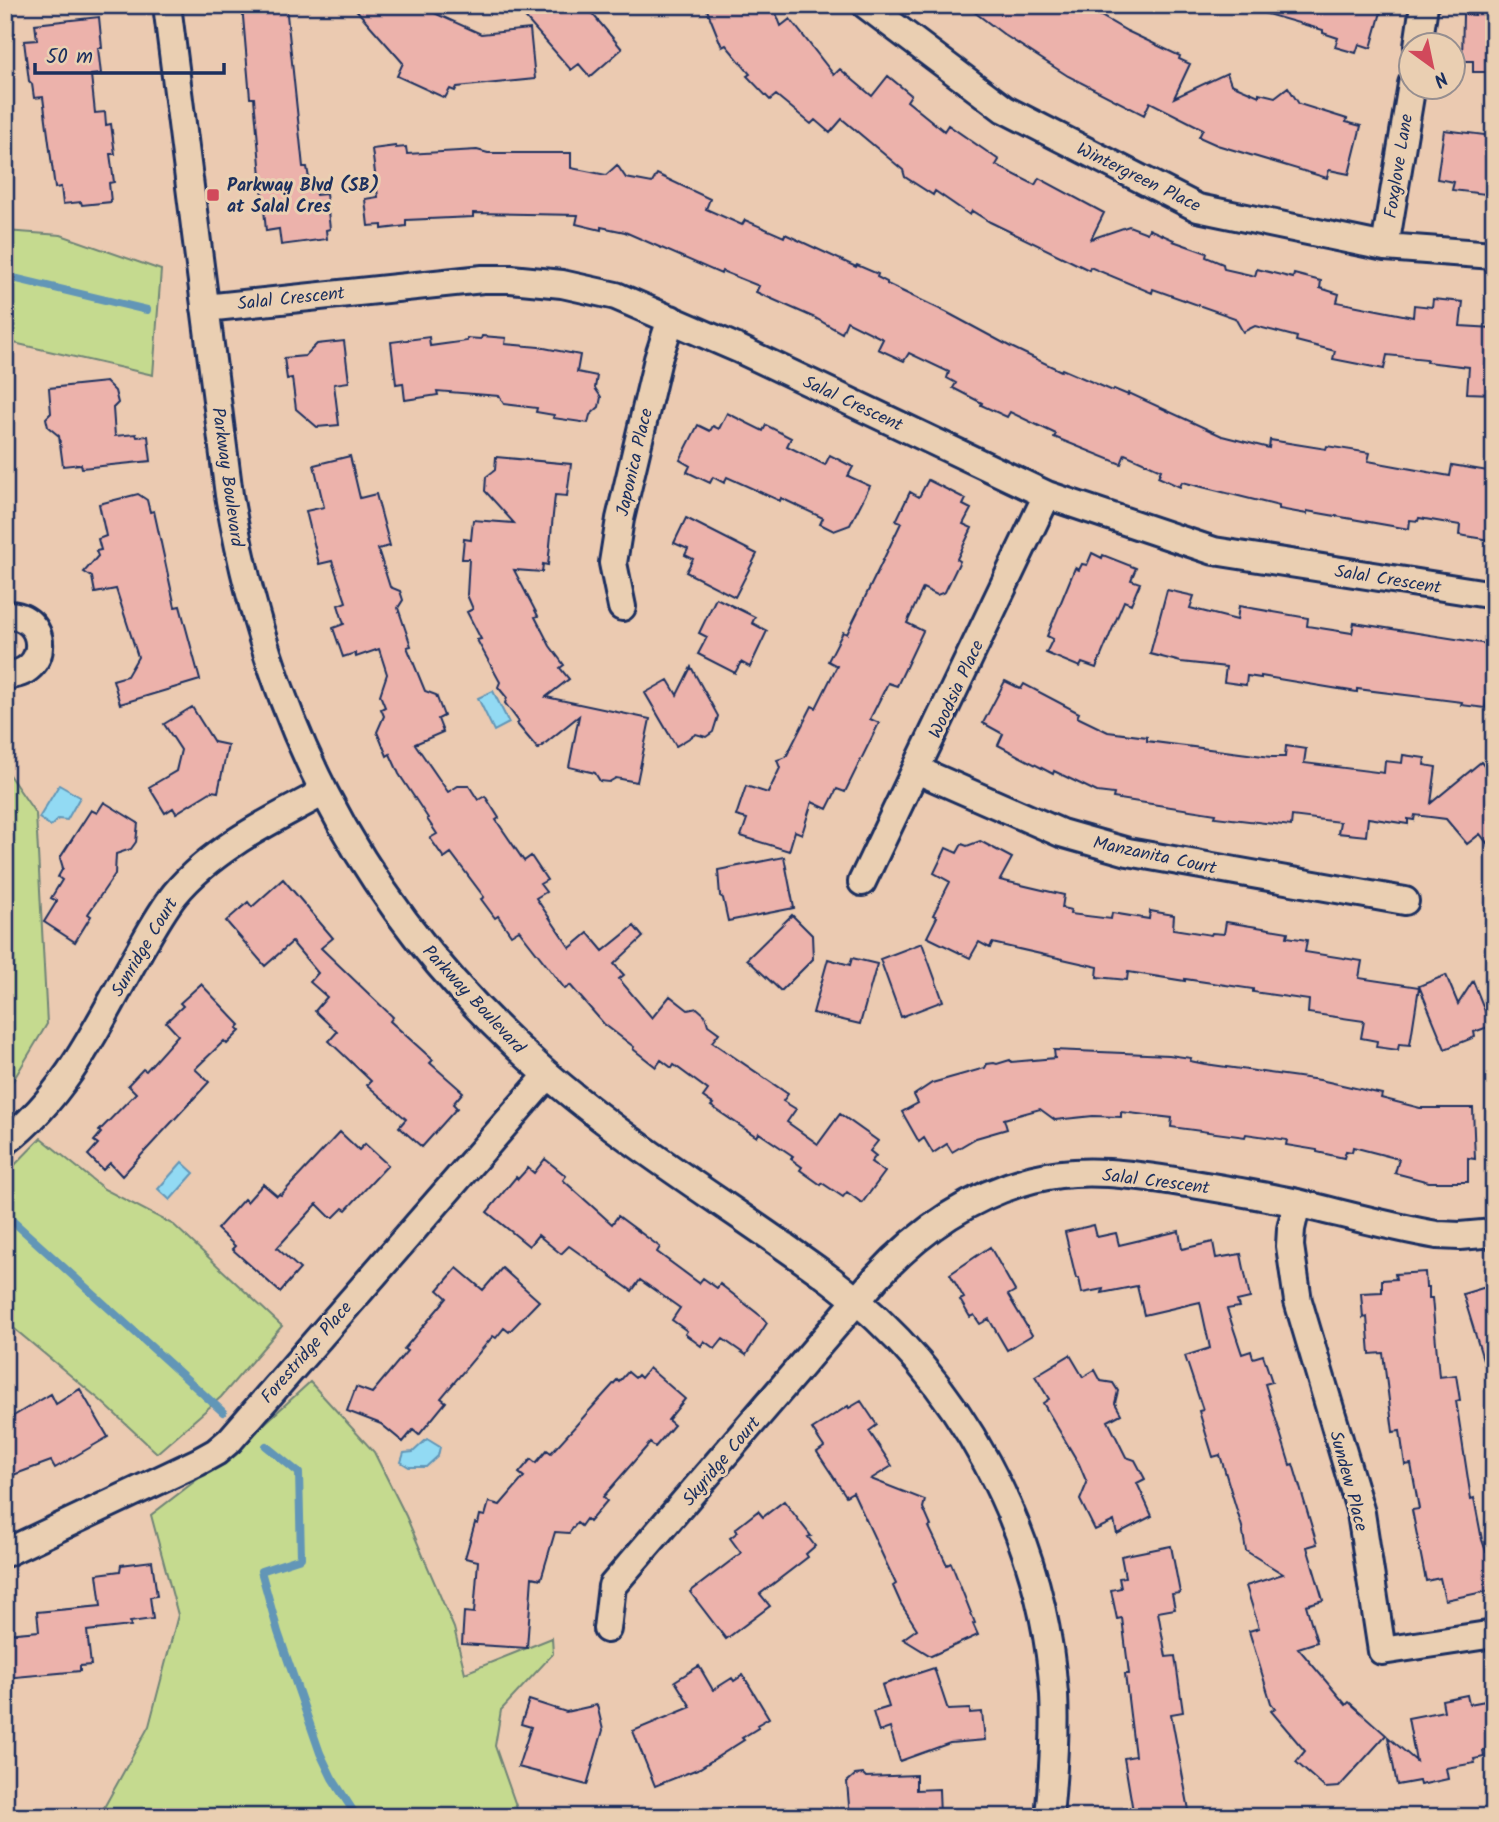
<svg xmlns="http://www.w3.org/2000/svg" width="1499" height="1822" viewBox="0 0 1499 1822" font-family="Kalam,sans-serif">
<rect width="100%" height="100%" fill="#ebcab1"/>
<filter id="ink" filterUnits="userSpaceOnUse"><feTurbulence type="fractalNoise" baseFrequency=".0143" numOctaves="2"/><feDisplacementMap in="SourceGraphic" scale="14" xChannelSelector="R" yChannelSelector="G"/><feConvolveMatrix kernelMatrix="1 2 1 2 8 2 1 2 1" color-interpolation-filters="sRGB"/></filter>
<g filter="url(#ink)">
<path fill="#c5da8f" stroke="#708476" stroke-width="2" d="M5 231 61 235 161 270 153 375 5 341Z
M5 769 36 814 47 1024 5 1094Z
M41 1138 104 1189 174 1225 282 1326 221 1397 157 1453 100 1400 5 1321V1175Z
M310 1382 374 1452 406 1516 454 1628 465 1673 552 1638 553 1654 501 1710 495 1746 520 1817H5V1808L101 1813 149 1726 178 1615 151 1515 238 1448Z"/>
<path fill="#92daf3" stroke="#6296b7" stroke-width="2" d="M493 691 509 723 494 731 478 698Z
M59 785 80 797 67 820 58 819 51 826 39 818Z
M182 1162 194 1173 170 1200 158 1189Z
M427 1439 440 1447 438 1456 426 1467H409L401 1462 404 1453 413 1452Z"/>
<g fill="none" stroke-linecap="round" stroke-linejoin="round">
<path stroke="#6296b7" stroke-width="8" d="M5 276 147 310
M5 1214 223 1412
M266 1446 299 1473 301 1558 261 1571 278 1632 320 1753 332 1778 357 1817"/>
</g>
<path fill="#ecb2ab" stroke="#1b2f5e" stroke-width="2" d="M242 5H286L303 167H307L310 184 314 183 316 195 326 194 330 229 326 230 327 239 281 245 279 229 266 231 254 98H250Z
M352 5H440L432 12 481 34 530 29 535 79 457 87 455 91 450 89 445 98 397 76 403 63Z
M514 5H585L622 49 590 77 579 64 571 70Z
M705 5H773L781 26 790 19 834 75 840 69 872 96 888 76 911 95 907 101 944 131 948 125 999 160 996 165 1035 185 1039 178 1104 213 1091 239 1129 226 1147 233 1149 229 1174 240 1173 241 1207 253 1206 257 1223 264 1224 269 1255 276 1257 269 1293 278 1294 274 1321 281 1320 288 1339 294 1337 302 1413 317 1414 305 1432 307 1433 299 1463 302 1460 326 1494 328V394L1467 393 1469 367 1426 362 1427 359 1387 355 1384 369 1333 359 1335 351 1296 341 1297 337 1255 326 1243 332 1235 318 1153 289 1152 293 1090 267 1089 270 990 222 972 211 970 215 935 191 933 195 905 177 903 170 842 119 830 133 815 120 811 124 776 95 770 100 747 76 750 74 726 45 722 47Z
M965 5H1082L1127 31 1180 56 1179 59 1190 64 1174 98 1227 73 1231 84 1259 96V93L1275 97 1288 87 1299 104 1347 119 1346 122 1361 126 1349 174 1329 170 1327 178 1217 145 1199 137 1203 129 1150 102 1144 115 1068 76 1006 36Z
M1258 5H1381L1379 12H1381L1371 48 1359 44 1356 53 1335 47 1338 38 1323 33V30L1257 11Z
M1475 5H1494V72H1473V61H1462L1463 14 1475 15Z
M99 17 102 48H98L101 74 91 75 95 113 105 112 106 125 111 124 115 154H110L114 182 109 183 111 202 82 205 81 202 63 204 61 187 55 188 43 97 34 98 32 84 29 81 24 41 37 40 35 24Z
M1444 130 1493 136 1485 194 1452 190 1454 182 1437 179Z
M396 146V148L406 147 407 154 477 150 488 153H571V168L606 175 617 165 626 178 652 183 657 174 710 199 706 209 742 225 745 220 784 237 785 234 856 267 857 265 878 274 877 277 887 282V284L946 312 1011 347 1061 371 1062 369 1113 391 1114 389 1128 395 1129 393 1222 436 1269 448 1270 440 1326 449 1327 446 1370 453 1368 461 1450 476 1452 465 1494 472V518L1490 540 1459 535 1460 525 1419 518 1418 521 1410 520 1409 529 1307 511V514L1279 509V506L1182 482 1180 487 1158 477 1161 470 1125 454 1121 464 1054 437 1056 434 1010 412 1007 417 981 405 982 403 953 388 956 383 947 378 949 372 909 353 904 361 878 349 883 339 847 321 842 333 815 318 756 292 759 286 722 271 721 274 625 232 601 227V230L576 224 578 215 473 213V217L406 220V226L382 229V225L368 226 365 199 378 197 372 149Z
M482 336 506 338 505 344 539 347 580 355 577 372 597 376 595 388 601 397 599 407 590 415 588 423 553 418 554 415 536 412 537 408 504 404 499 396 437 391 438 395 405 400 403 383 396 384 391 342 429 337 430 346 467 341V338L481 339Z
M344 341 349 382 334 384 339 425 317 427 296 409 292 378 287 379 284 358 305 356 317 344Z
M106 382 115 391 118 403 113 408 115 436 136 434 137 437 148 436 151 461 82 468 81 464 63 466 59 436 48 427 46 418 51 413 49 388Z
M727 413 763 431 766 425 791 438 787 446 825 465 830 455 853 467 848 476 870 486 850 525 834 531 820 524 823 518 781 498 780 501 727 477 724 483 713 477 710 483 687 472 690 466 680 460 698 425 710 431 713 426 719 429Z
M350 456 360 498 376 494 390 546 378 549 390 587 400 591 403 600 398 608 411 646 407 647 425 691 436 695 444 716 438 719 443 732 415 744 448 792 458 786H469L478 800 485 796 499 818 496 820 524 861 531 856 547 880 540 884 546 892 536 898 570 948 588 933 603 951 634 926 643 937 614 964 624 975 619 979 652 1018 670 996 688 1010 697 1008 705 1015 708 1025 719 1033 712 1042 788 1094 783 1101 796 1109 787 1122 818 1144 840 1114 878 1141 870 1151 876 1156 871 1162 885 1172 862 1203 847 1192 843 1197 822 1183 821 1185 800 1170 802 1167 791 1159 793 1156 759 1133 757 1137 711 1106 713 1104 703 1097 708 1090 674 1065 672 1068 661 1060 656 1067 633 1049 634 1047 604 1024 570 985 565 989 519 930 511 935 498 916 495 918 481 899 484 897 451 853 444 858 430 838 437 834 427 819 428 818 399 774 390 754 387 756 377 732 384 716 381 709 385 707 380 695 387 674 379 649 356 657 355 653 343 657 333 628 344 624 338 605 346 602 332 561 319 564 306 511 324 507 314 465Z
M496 457 571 464 567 496 555 495 548 565 543 564 542 572 514 570 538 616 535 617 550 646 564 665 560 668 569 679 546 697 650 719 637 782 616 778 609 782 600 781 595 773 569 767 579 716 538 749 517 724 519 722 505 703 507 698 498 687 500 682 477 640 481 639 467 612 473 609 467 595 469 559H462L464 539 471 540 473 520 514 523 485 491 486 477 495 470Z
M928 480 966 499 963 505 971 509 963 524 972 528 957 559 960 561 945 592 937 595 923 588 907 623 923 631 897 686 888 683 870 719 879 723 845 792 837 789 827 809 812 802 802 834 795 831 789 851 741 836 747 819 736 816 746 786 768 793 780 768 777 760 786 757 812 706 816 708 837 666 828 661 843 632 847 634 872 583 901 523 896 521 910 492 919 497Z
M138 494 147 500 150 512 154 511 175 607 180 606 200 680 120 704 113 680 127 676 138 657 116 589 95 593 92 577 84 572 98 556 96 551 101 550 98 539 106 536 99 504Z
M686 518 757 554 735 597 686 572 693 559 685 555 688 549 674 543Z
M1092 553 1102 558 1103 555 1136 568 1131 580 1140 583 1131 604 1124 601 1096 668 1082 663 1080 667 1046 653 1053 639 1047 636 1075 568 1079 570 1082 564 1087 565Z
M1167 590 1194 596 1190 608 1237 620 1239 606 1308 618 1307 626 1352 633 1354 623 1494 645V664L1489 696 1487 695 1485 708 1461 705 1462 702 1357 689V692L1261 676V678L1247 676 1246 685 1224 682 1226 667 1181 662 1150 654Z
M716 598 755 617 752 623 767 631 750 667 741 662 735 673 698 654 707 637 699 633Z
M691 667 718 716 713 732 706 737 696 734 676 746 645 693 668 680 677 695Z
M1005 681 1021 689 1024 684 1079 713 1077 717 1108 732 1147 737V741L1271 757H1285L1286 746 1306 749 1304 763 1384 773 1385 761 1402 763 1403 755 1425 758 1424 765 1436 767 1431 803 1481 762 1494 778V852L1480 834 1467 844 1446 819 1415 815 1414 820 1408 819V824L1368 818 1366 836 1338 833 1340 822 1292 816 1291 826 1215 817 1216 814 1113 798 1114 794 1097 792 1054 771 1053 774 998 745 1003 734 983 723Z
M192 707 214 742 228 745 218 792 212 791 176 813 173 808 165 813 149 787 176 771 181 750 164 724Z
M104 802 138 823 136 842 131 849 116 854 115 874 88 914 91 916 75 942 44 922 57 901 51 898 62 880 58 877 63 868 60 858 91 810 97 813Z
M980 841 1012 858 1000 880 1064 895 1062 908 1071 910 1070 914 1111 919 1112 913 1149 919 1150 911 1174 915 1173 929 1211 935 1212 933 1224 934 1226 922 1288 932 1287 937 1307 940 1305 952 1362 961 1359 978 1419 987 1410 1045 1399 1044 1398 1050 1376 1047 1377 1041 1361 1038 1364 1021 1308 1013 1309 1000 1253 992V989L1185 979V981L1128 972 1127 980 1097 977 1098 967 992 943 990 948 979 942 970 958 927 937 937 917 933 915 950 882 934 873 946 848 957 853 962 844 967 846Z
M784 857 794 908 728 921 723 898 720 896 718 870Z
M283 879 333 938 321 948 393 1017 390 1021 433 1060 430 1063 463 1092 453 1104 457 1108 422 1147 399 1127 406 1119 367 1085 371 1081 329 1041 337 1032 315 1011 327 997 310 982 318 973 292 942 265 966 226 921 248 902 252 907Z
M792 915 812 935 813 959 781 991 747 959Z
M922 943 943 1001 901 1017 880 959Z
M852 958 877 964 860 1024 813 1013 828 959 850 965Z
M1446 975 1458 1004 1473 981 1491 1026 1474 1032 1475 1037 1445 1049 1419 986Z
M201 984 240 1025 237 1028 240 1031 227 1044 224 1041 195 1069 209 1082 122 1176 110 1163 103 1170 88 1155 98 1144 94 1141 101 1133 99 1131 136 1093 128 1085 143 1069 146 1071 178 1035 166 1022 183 1006 180 1003Z
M1054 1050 1169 1055 1191 1058 1190 1061 1205 1064 1320 1080 1382 1094 1381 1098 1420 1108H1473L1475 1159 1468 1158V1182H1429L1395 1173 1399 1159 1353 1147 1352 1152 1346 1151 1344 1158 1317 1152V1150L1286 1145 1287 1140 1246 1134 1245 1137 1171 1127 1172 1118 1121 1112V1117L1093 1116 1055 1120 1040 1109 1004 1119 1007 1129 976 1138 952 1152 947 1144 933 1153 924 1138 919 1142 902 1112 918 1103 914 1095 932 1083 985 1068 987 1064 994 1063 997 1064 1010 1060 1011 1062 1055 1058Z
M340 1132 359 1150 365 1144 388 1165 346 1210 343 1208 334 1217H330L317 1204 277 1248 300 1269 280 1292 232 1249 235 1246 217 1229 244 1199 247 1202 263 1184 277 1196 279 1194 281 1195Z
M545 1159 566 1176 563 1180 612 1224 618 1216 660 1247 657 1252 699 1283 703 1278 717 1288 720 1284 762 1317 767 1323 746 1355 723 1339 715 1349 704 1341 701 1346 685 1334 687 1331 672 1320 680 1308 640 1280 632 1291 569 1246 561 1254 538 1235 529 1246 487 1212 516 1177 518 1179 528 1168 534 1173Z
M1094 1225 1097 1237 1116 1233 1119 1245 1179 1231 1182 1249 1213 1242 1216 1258 1241 1254 1250 1298 1237 1301 1239 1307 1227 1309 1242 1354 1251 1351 1253 1358 1263 1355 1272 1382 1265 1384 1290 1465 1293 1464 1317 1544 1307 1547 1323 1600 1306 1605 1317 1642 1298 1648 1346 1705 1349 1702 1386 1735 1339 1787 1325 1788 1296 1762 1305 1751 1271 1711 1275 1708 1271 1703 1249 1631 1259 1628 1246 1586 1283 1574 1246 1551 1242 1527 1220 1455 1213 1457 1199 1411 1203 1410 1185 1356 1210 1348 1200 1302 1144 1315 1137 1286 1102 1293 1103 1289 1082 1293 1079 1278H1076L1065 1232Z
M990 1247 1015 1291 1008 1295 1032 1335 1007 1350 989 1319 980 1324 974 1315 970 1317 960 1300 964 1298 950 1274Z
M457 1268 483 1290 502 1268 539 1301 509 1332 504 1328 496 1338 493 1336 441 1398 446 1402 419 1435 413 1430 403 1442 381 1424 347 1411 356 1387 372 1393 407 1351 404 1349 447 1298 438 1290Z
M1425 1272 1426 1287H1429V1298H1432L1439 1377 1456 1375 1460 1400 1456 1401 1471 1499 1474 1498 1482 1540 1486 1551H1488L1493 1575H1490L1493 1590 1445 1600 1440 1578 1426 1581 1412 1510 1419 1509 1411 1464 1405 1465 1400 1431 1393 1432 1383 1353 1370 1354 1367 1317 1363 1318 1361 1293 1382 1292V1280L1396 1279 1395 1274Z
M1486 1287 1489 1297 1494 1296V1379H1489L1463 1294Z
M1070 1355 1083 1377 1095 1370 1101 1381 1113 1383 1118 1391 1115 1403 1121 1414 1108 1421 1126 1457 1135 1460 1145 1479 1137 1483 1152 1516 1117 1534 1114 1521 1095 1530 1080 1500 1087 1483 1079 1464 1043 1403 1049 1399 1035 1376Z
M649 1368 685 1399 668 1420 674 1425 655 1447 650 1443 603 1497 607 1501 589 1522 586 1519 581 1526 577 1523 569 1533 555 1532 541 1579 532 1577 527 1648 462 1644 464 1612 474 1613 478 1561 465 1558 475 1523 478 1524 480 1515 485 1516 489 1502 500 1505 524 1477 519 1473 531 1459 536 1463 547 1450 551 1453 617 1380 619 1382 628 1372 635 1378 638 1375 641 1378Z
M80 1389 108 1437 55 1468 51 1461 5 1478V1421L51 1394 56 1404Z
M861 1401 877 1425 869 1431 892 1466 871 1479 925 1500 923 1508 931 1526 929 1527 947 1565 951 1563 975 1623 973 1624 978 1635 931 1656 903 1639 917 1629 901 1604 893 1586 896 1584 853 1492 846 1496 817 1452 824 1447 812 1429 848 1406 849 1408Z
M784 1501 811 1536 808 1537 815 1546 806 1554 808 1557 760 1594 770 1606 726 1639 690 1592 741 1553 730 1538 738 1532 735 1529 758 1511 763 1517Z
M1171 1546 1180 1593 1172 1594 1175 1609 1158 1612 1166 1657 1175 1656 1183 1712 1171 1714 1189 1810 1176 1812 1177 1817H1134L1124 1758 1135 1756 1125 1674H1129L1122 1618 1117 1619 1111 1590 1121 1588 1119 1578 1125 1577 1121 1556Z
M152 1561 157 1596 150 1597 153 1619 130 1622 131 1626 87 1631 91 1665 80 1666V1671L5 1678V1634L39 1631 37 1612 101 1606 97 1574 120 1571 121 1565Z
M699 1666 713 1690 732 1678 734 1681 743 1675 769 1718 757 1725 758 1728 742 1738 744 1740 700 1768 655 1786 633 1731 691 1707 675 1681Z
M934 1668 948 1710 970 1709V1713L982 1712 985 1740 950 1743 900 1761 890 1728 879 1732 873 1712 889 1707 882 1685Z
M1467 1695 1469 1704 1491 1700 1494 1714V1749L1483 1750 1484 1757 1474 1759 1475 1763 1446 1768 1448 1779 1420 1785 1419 1781 1397 1785 1388 1737 1416 1761 1408 1718 1444 1711 1442 1700Z
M529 1700 566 1712 597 1705 603 1730 587 1785 518 1767 531 1727 521 1724Z
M863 1774 866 1777 916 1775V1790L939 1789 940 1817H850L847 1782 855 1775Z"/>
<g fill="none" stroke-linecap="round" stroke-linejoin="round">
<defs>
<path id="minor" d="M167 5 229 495C266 713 354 892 515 1045 610 1136 726 1202 831 1280 960 1377 1043 1533 1054 1694 1056 1735 1053 1776 1049 1817
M866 5 1004 109 1198 208 1385 247 1494 255
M1418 46 1424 5
M1385 247 1412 84
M205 308 483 279H511L562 284 616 296 739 349 1047 495 1214 551 1494 595
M622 607 613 563 620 519 658 359 671 319
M5 615C50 613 51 676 5 675
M917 770 1061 833 1128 852 1405 901
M862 882 1047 495
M5 1142C67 1095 99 1023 136 957 148 936 160 913 175 894 213 848 272 820 324 792
M1297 1203 1291 1229 1290 1246 1298 1301 1361 1513 1382 1651 1494 1634
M5 1553 198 1462 216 1452 230 1440 548 1075
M607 1629 612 1586 877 1277C920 1230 971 1195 1033 1179 1083 1166 1137 1175 1187 1183 1223 1189 1260 1195 1297 1203 1344 1214 1390 1227 1437 1235L1460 1236 1494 1233"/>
</defs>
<use href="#minor" stroke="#1b2f5e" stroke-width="32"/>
<use href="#minor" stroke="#eacfb2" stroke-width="26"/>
</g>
</g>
<rect fill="#d1495b" stroke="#eacfb2" stroke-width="2.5" x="206" y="188" width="14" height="14" rx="3.5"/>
<g text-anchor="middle" stroke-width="6" stroke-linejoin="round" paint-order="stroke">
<g font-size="18" fill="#1b2f5e" stroke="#eacfb2">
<text transform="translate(1398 166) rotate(-81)" y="6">Foxglove Lane</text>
<text transform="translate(1139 177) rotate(26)" y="6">Wintergreen Place</text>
<text transform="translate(291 298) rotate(-6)" y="6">Salal Crescent</text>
<text transform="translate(853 403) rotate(25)" y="6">Salal Crescent</text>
<text transform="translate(634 462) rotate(-77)" y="6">Japonica Place</text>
<text transform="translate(228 477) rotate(82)" y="6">Parkway Boulevard</text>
<text transform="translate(1388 579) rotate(9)" y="6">Salal Crescent</text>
<text transform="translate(956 689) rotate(-65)" y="6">Woodsia Place</text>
<text transform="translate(1155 855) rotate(12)" y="6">Manzanita Court</text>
<text transform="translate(144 947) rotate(-59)" y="6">Sunridge Court</text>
<text transform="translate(474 999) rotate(47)" y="6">Parkway Boulevard</text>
<text transform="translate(1156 1181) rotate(7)" y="6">Salal Crescent</text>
<text transform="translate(306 1352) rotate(-49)" y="6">Forestridge Place</text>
<text transform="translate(721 1461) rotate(-50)" y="6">Skyridge Court</text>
<text transform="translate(1349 1481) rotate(75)" y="6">Sundew Place</text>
</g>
<g font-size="18" font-weight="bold" fill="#1b2f5e" stroke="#eacfb2" text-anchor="start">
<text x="227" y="191">Parkway Blvd (SB)<tspan x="227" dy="21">at Salal Cres</tspan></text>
</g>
</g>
<rect width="1499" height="1822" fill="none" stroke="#eacfb2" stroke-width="28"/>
<rect x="14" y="14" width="1471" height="1794" fill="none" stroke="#1b2f5e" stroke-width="2.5" filter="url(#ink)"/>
<g transform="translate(1432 66) rotate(147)"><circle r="33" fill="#eacfb2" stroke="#978f90" stroke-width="2"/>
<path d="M0-5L12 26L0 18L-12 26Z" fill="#d1495b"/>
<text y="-10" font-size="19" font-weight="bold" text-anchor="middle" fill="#1b2f5e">N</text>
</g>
<path d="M35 63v10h189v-10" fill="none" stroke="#1b2f5e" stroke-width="3.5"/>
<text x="46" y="63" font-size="21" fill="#1b2f5e" stroke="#eacfb2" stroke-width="5" paint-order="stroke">50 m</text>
</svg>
